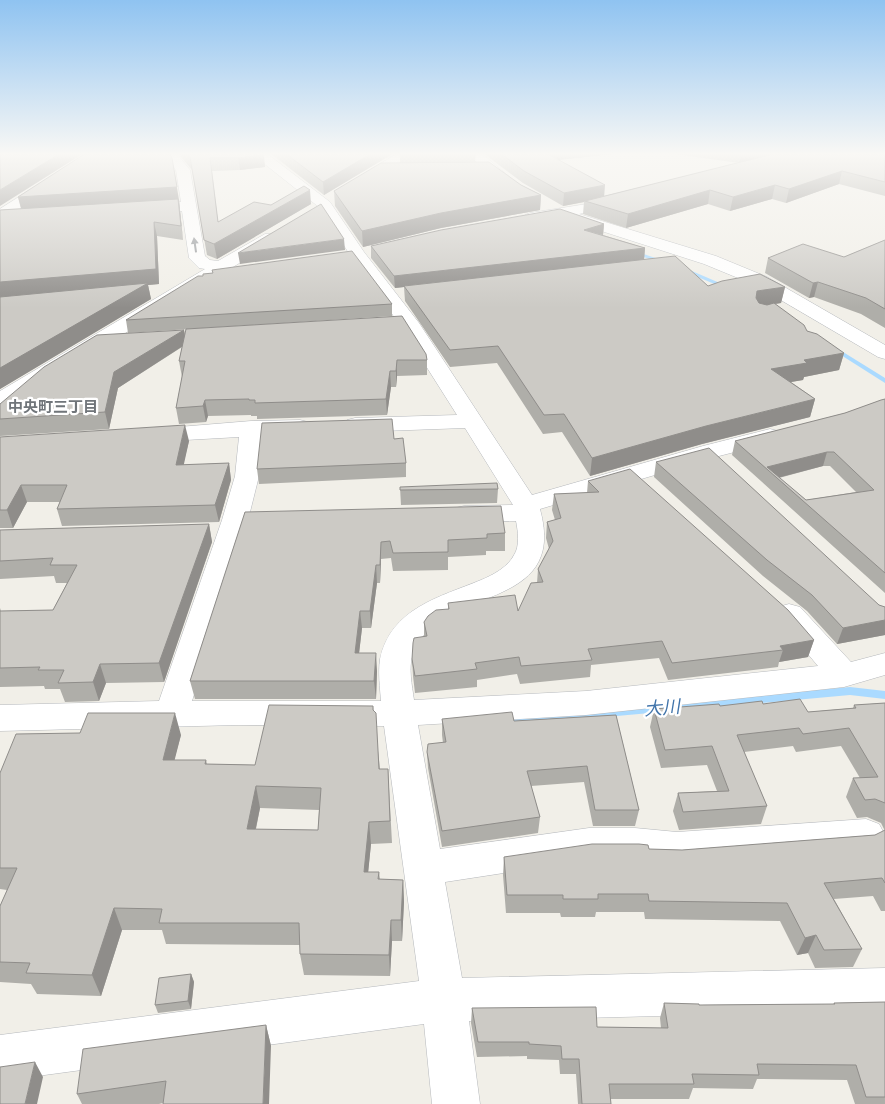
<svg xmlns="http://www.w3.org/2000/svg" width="885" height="1104" viewBox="0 0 885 1104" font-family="'DejaVu Sans','Noto Sans JP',sans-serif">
<rect width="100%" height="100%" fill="#f1efe8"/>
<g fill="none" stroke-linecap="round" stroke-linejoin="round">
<path fill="#aadaff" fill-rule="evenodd" d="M631 251H635L667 262 662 263 631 253Z
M681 268H685L729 287 724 288 681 270Z
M835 347 885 378V383L833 350 832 349Z
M850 687 885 691V699L850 695 550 722 505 724 501 723 500 720 501 717 505 716 550 714Z"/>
<defs>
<path id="minor" d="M88 153H105L83 167 38 199 0 220V209Z
M163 153H176L190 170 205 256 210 260 218 261 265 234H277L279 237 277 240 8 405 0 407V391L205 269 199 268 189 258 182 211 141 213 136 212 134 209 136 206 141 205 181 202 176 170Z
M251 153H266L330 202 364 252 419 323 532 495 703 446 770 429 778 431 782 436 778 441 719 456 540 509C569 615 438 583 413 654 408 668 412 685 414 700L586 691 818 666 774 614 778 607 789 604 800 607 851 662 885 653V675L844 687 586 715 418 725 440 849 589 828H635L677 832 866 819 879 824 885 835 879 846 866 851 677 866 635 860H589L445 882 462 978 885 968V1010L469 1021 480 1104H432L424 1024 0 1081V1035L419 981 384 726 238 725 0 731V705L159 701 222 520 235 476 239 437 150 442 142 440 138 435 142 430 251 421 300 420 308 422 311 427 308 432 262 436 259 476 248 520 192 701H381C380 688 378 673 380 659 391 608 440 597 481 580 493 575 508 567 514 555 520 546 518 531 516 521L464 522 455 520 451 514 455 508 464 506 513 505 465 428 355 432 347 430 344 425 347 420 355 418 457 415 400 325 352 258 320 208Z
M398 153H414L366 185H356L354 182 356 179Z
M466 153H481L519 185 512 189 507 188Z
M620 196 625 197 627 200 625 203 579 214 716 256 767 277 885 345V359L878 357 755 285 704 264 564 219 562 217 530 223 525 221 522 218 525 215 530 213 593 203Z"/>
</defs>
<use href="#minor" stroke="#b5b8bc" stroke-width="1"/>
<use href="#minor" fill="#fff" fill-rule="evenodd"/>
</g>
<path fill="#afaea9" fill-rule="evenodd" d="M178 153H262L265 167 240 170 212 171 218 222 271 205 311 204 217 259 207 255 192 170Z
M270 153H394L324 195Z
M400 153H476L475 162 541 195 540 210 441 228 363 247 335 206 334 191 400 163Z
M483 153H622L558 160 604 196 739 163 667 153H776L750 160 885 153V196L839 184 786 203 772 199 730 211 708 204 626 228 583 214 584 202 563 206 523 183Z
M18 197 179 200 183 240 157 236 159 284 148 285 151 299 0 389V210L21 209Z
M604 224 603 235 645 248 644 259 708 286 785 287 781 303 775 304 807 331 844 353 839 370 804 377 803 380 791 382 815 399 810 417 702 444 590 476 562 432 543 434 497 363 450 367 405 301 404 287 395 288 371 258V246Z
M885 240V328L861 314 814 297 809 298 765 273 768 258 844 257Z
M212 270 392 304V316L128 333 126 320 203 276 213 273Z
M184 330 185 335 427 360V375L397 376 396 387H391L387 415 257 419V416H251V415L208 416 206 422 179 424 176 408 182 377 179 361 182 347 118 388 109 429 0 436V404Z
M885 399V593L732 455 735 441 845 413ZM823 466H830L856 492 806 500 779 478Z
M0 437 189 441 183 465 229 463 231 480 219 522 62 526 57 509 60 502H27L13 528H0Z
M394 439 406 463V477L259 484 257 469Z
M656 462 879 605 885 607V635L837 644 807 611 763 576 654 477Z
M588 481 814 640 808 657 779 662 778 667 668 680 659 658 591 665 590 677 520 684 517 674 477 680V687L415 693 413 676 412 659 424 637V622L448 609V603L518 611 537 583 538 569 549 549 546 538 547 522 555 520 552 510 554 494 587 493Z
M400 487 498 489 497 503 401 505Z
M245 512 505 533V551H486V555L448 557V570L393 571 391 558 381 559 380 583H377L371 628H362L359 653 377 671 376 699H195L190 681Z
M209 524 212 542 164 682 106 683 99 701 65 702 60 689H45L44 686 0 687V608L1 611 53 610 67 583H56L54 576 0 579V530Z
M885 703V911H881L873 896 834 899 862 949 853 967 815 968 808 953 797 955 780 921 645 919 644 912H596L595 917H561L560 913H506L503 875 504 857 649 849 682 850 875 835 885 831 881 823 867 817 857 818 846 797 853 778H860L841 746 796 752 793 746 744 752 767 806 761 824 679 830 673 811 678 793 717 791 707 765 661 768 650 727 654 709 763 704 808 712 853 708 854 705Z
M373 706 380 769H388L392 843 371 844 368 872H379L380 879 403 880 404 902 402 941H392L390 976 304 975 300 954V945L166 944 162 930H122L101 996 37 994 31 984 0 982V906L7 890 0 889V773L181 735 174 760H206L207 764 255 765ZM260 808 319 810 318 830 256 829Z
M616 715 639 810 635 826H593L584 782 531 786 540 817 538 833 442 847 428 768 427 752 443 743 442 735V719L514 721Z
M191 974 194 982 191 1009 158 1013 155 1005Z
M885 1002V1104H855L847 1080 757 1079 753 1089 693 1088 689 1099H610L611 1104H578L576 1074H560L559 1060 527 1059V1056L477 1057 471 1023 472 1008 597 1027 661 1028 660 1018 664 1003 699 1005 833 1004 834 1003Z
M266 1025 271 1046 163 1103 159 1104H82L77 1094Z"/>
<path fill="#8f8d8a" d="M61 153H84L0 206V190Z
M372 153H394L324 195 323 182Z
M538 153H622L538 162Z
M741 153H776L739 163Z
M264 155 265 167 240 170 238 158Z
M172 158 179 200 183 240 178 200 22 211 18 197Z
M842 171 839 184 786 203 789 189Z
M605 185 604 198 585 201 584 202 563 206 564 193Z
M775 185 772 199 730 211 733 197Z
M310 190 311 204 217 259 214 244Z
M710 190 708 204 626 228 628 214Z
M541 195 540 210 441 228 363 247 362 231 441 213Z
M154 222 157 236 159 284 148 285 151 299 0 389V282Z
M604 224 603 235 584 230Z
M344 239 345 250 240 264 238 253Z
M645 248 644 260 404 286V287L395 288 394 276Z
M818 282 814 297 809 298 813 283Z
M785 287 781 303 754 307 757 291Z
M184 330 186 344 118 388 109 429 105 412 114 372Z
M844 353 839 370 804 377 803 380 767 386 771 369 804 360Z
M397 360V376L396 387V371Z
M390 371 391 387 387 415 386 399Z
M815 399 810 417 702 444 590 476 592 458 706 426Z
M205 400 208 416 206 422 203 406Z
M185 425 189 441 180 482 176 465Z
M827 452 823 466 777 478 767 467Z
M229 463 231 480 219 522 215 505Z
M21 485 27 502 13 528 7 510Z
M209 524 212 542 164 682 159 663Z
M381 542V559L380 583V565Z
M376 565 377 583 371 628 370 611Z
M360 611 362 628 357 671 355 653Z
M885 620V635L837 644 843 628Z
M814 640 808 657 779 662 783 650 780 646Z
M376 653 377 671 376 699 374 681Z
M100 664 106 683 99 701 93 682Z
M175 713 181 735 169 782 163 760Z
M256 786 260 808 251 851 247 829Z
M369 822 371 844 366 894 364 872Z
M403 880 404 902 402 941 401 920Z
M114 908 122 930 101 996 92 975Z
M391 920 392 941 390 976 389 955Z
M816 935 808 953 797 955 805 938Z
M191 974 194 982 191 1009 188 1001Z
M266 1025 271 1046 269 1104H263Z
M35 1062 43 1077 37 1104H25Z"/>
<path fill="#cccac5" stroke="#8f8d8a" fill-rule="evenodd" d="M0 153H61L0 190Z
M86 153H169L172 158 177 187 18 197Z
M187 153H262L264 155 238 158H210L218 222 254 202 271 205 304 186 310 190 214 244 204 240 190 157Z
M285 153H372L323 182Z
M500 153H546L605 185 564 193 524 171Z
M777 153H885V182L842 171 789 189 775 185 733 197 710 190 628 214 585 201Z
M489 162 521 185 541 195 441 213 362 231 334 191 381 163Z
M178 199 181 226 154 222 156 269 0 282V210Z
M321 204 344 239 238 253Z
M560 209 604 224 584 230 645 248 394 276 371 246 441 230Z
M885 240V309L866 298 818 282 813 283 768 258 803 244 844 257Z
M352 251 392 304 126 320 198 276H203V274L213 273 212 270Z
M675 256 708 286 722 281 760 274 785 287 757 291 756 298 759 303 767 305 774 303 804 325 807 331 817 334 844 353 804 360 807 363 771 369 815 399 706 426 592 458 564 414 544 415 498 346 450 350 404 286Z
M148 283 0 368V297Z
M402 316 426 354 427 360H397L396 371H390L386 399 255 403V400H249V399L205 400 203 406 176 408 185 361H179L186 329Z
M184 330 114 372 105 412 0 419V404L44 367 97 335Z
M885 399V573L735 441 845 413 881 400ZM827 452H834L874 490 806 500 767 467Z
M392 419 394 439 403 438 406 463 257 469 262 423Z
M185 425 176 465 229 463 215 505 57 509 67 485H21L7 510H0V437Z
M709 448 879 605 885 607V620L843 628 812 595 767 560 656 462Z
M630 469 788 610 814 640 780 646 783 650 672 663 662 641 588 649 592 660 521 666 519 657 475 663 477 669 415 676 412 659 413 643 414 638 427 636 424 622 428 616 436 610 449 609 448 603 515 595 518 611 531 583 543 582 538 569 553 541 547 522 561 518 554 494 599 492 588 481Z
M497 483 498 489 400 490V487Z
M501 506 505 533 487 534V538L448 540V552L393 553 390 541 381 542 380 565H376L370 611H360L355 653H376L374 681H190L245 512Z
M209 524 159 663 100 664 93 682 58 683 64 670H38L40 667 0 668V611L53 610 77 565H50L53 558 0 561V530Z
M800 699 808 712 856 708 854 705 885 703V803L875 799 865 800 853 778 878 777 849 728 803 734 799 728 737 735 767 806 683 812 678 793 729 791 712 746 665 750 654 709 719 704 720 706 762 701 763 704Z
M269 705 373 706V710L376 713 379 769H388L390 821 369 822 364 872H379L378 879 403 880 401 920H391L389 955 300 954 299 923H159L162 909 114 908 92 975 26 973 30 963 0 962V906L17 868H0V773L16 734 80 733 88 713H175L163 760H206L205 764 255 765ZM256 786 321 788 318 830 247 829Z
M512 712 514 721 616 715 639 810H595L587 766 527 771 540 817 442 831 427 752 428 744 446 742 442 719Z
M885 830V883L882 878 824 883 862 949 824 950 816 935 805 938 787 903 649 901 648 894H598V899H563V895H507L504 857 592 844H639L648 845 649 849 682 850 875 835Z
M191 974 188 1001 155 1005 159 978Z
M885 1002V1097H866L856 1065 757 1064 759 1075 692 1074 694 1084H609L611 1104H582L579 1059H562L561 1046 529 1044V1042H478L472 1008 596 1007 597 1027 668 1028 664 1003 699 1004V1005L835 1004 834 1003Z
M266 1025 263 1104H163L166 1081 77 1094 83 1049Z
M35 1062 25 1104H0V1067Z"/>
<defs><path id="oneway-solid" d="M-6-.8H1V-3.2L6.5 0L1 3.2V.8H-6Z" transform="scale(1.25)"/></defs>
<use fill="#979a9d" href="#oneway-solid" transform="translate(195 245) rotate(-98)"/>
<linearGradient id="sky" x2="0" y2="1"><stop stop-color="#8fc3f1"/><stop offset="0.5" stop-color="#f9f8f5"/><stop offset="1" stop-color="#f9f8f5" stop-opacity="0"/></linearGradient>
<rect width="885" height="308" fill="url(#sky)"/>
<g text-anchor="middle" stroke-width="4.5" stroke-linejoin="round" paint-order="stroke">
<g font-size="15" font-weight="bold" fill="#70757a" stroke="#fff">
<text x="53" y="412">中央町三丁目</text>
</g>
<g font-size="18" font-style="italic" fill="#4174aa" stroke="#fff">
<text transform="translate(662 708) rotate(-5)" y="6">大川</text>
</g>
</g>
</svg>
